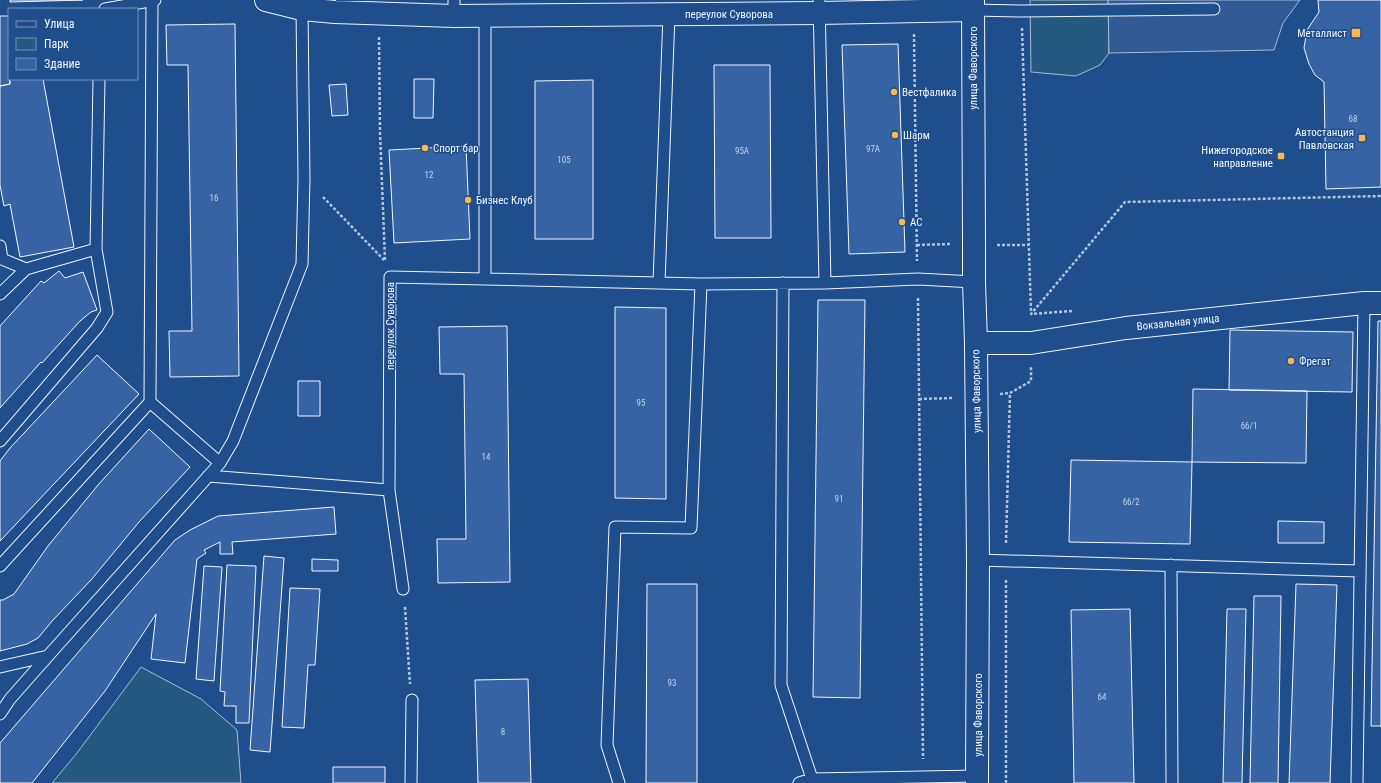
<svg xmlns="http://www.w3.org/2000/svg" width="1381" height="783" viewBox="0 0 1381 783" font-family="'Roboto Condensed',sans-serif">
<rect width="100%" height="100%" fill="#1f4e8c"/>
<path fill="#245a82" stroke="#a8bbd7" d="M1030 0H1108L1109 53 1100 65 1076 76 1031 72Z
M141 667 201 699 237 730 241 783H52L77 753Z"/>
<path fill="#305b95" stroke="#a8bbd7" d="M1108 0H1300L1283 23 1274 50 1109 53Z"/>
<path fill="#3563a3" stroke="#f2f6ff" d="M10 0H83L10 2Z
M1318 0H1381V187L1326 189 1324 82 1315 75 1309 64 1304 48 1307 30 1319 12Z
M0 16H9L10 84 0 86Z
M235 24 239 376 170 377 169 331H192L188 65H167L166 25Z
M898 44 905 252 849 254 842 45Z
M714 65H770L771 238H715Z
M9 79H43L74 247 20 257 10 204 4 206 0 185V86L10 84Z
M414 79H434L433 118H414Z
M593 80V239H535V81Z
M346 84 348 115 332 116 329 85Z
M466 146 470 239 394 243 389 150Z
M59 271 65 278 83 272 97 310 91 312 80 321 42 363 41 362 0 408V326L41 281 44 283Z
M818 300H865L860 698 813 697Z
M615 307 666 308V499L615 498Z
M1378 321H1381V726H1371Z
M507 326 510 582 438 583 437 539H466L464 374H440L439 327Z
M1230 330 1353 332 1352 392 1229 390Z
M97 355 139 394 0 541V461L10 448Z
M298 381H320V416H298Z
M1193 389 1307 391 1306 463 1192 462Z
M149 429 190 467 139 522 91 580 53 620 38 638 27 644 0 651V600H3L14 594 48 546 98 485Z
M1071 460 1192 462 1190 544 1069 542Z
M334 507 336 534 232 542 233 554H220V542L204 550 206 553 197 559 185 663 151 659 156 614 105 691 32 783H0V743L175 540 190 530 218 516Z
M1278 521 1324 522V543H1278Z
M264 556 284 558 270 752 250 750Z
M312 559 338 560V571H312Z
M227 565 256 566 249 723H236V706H224L225 692 220 691Z
M204 566 222 567 214 681 196 679Z
M647 584H697V783H646Z
M1296 584 1337 585 1330 783H1289Z
M290 588 320 589 315 665H308L304 728 282 727Z
M1254 596H1281L1278 783H1250Z
M1130 609 1134 783H1074L1071 610Z
M1227 609H1246L1242 783H1223Z
M528 679 531 783H478L475 680Z
M333 767H385V783H333Z"/>
<g fill="none" stroke-linecap="round" stroke-linejoin="round">
<defs>
<path id="lane" d="M454 0V16
M819 0 825 283
M105 9 155 0
M973 10 1021 11 1214 9
M0 246 2 259 26 269 96 249
M485 279 701 284 825 283 918 279 974 282
M659 283 669 14
M783 283 781 685 812 779
M0 294 26 269
M150 402 152 1
M0 441 97 328 107 312 96 249 99 79
M208 476 389 490
M978 560 1360 571
M1171 565 1172 783
M0 566 150 402 220 463
M403 589 389 490 390 277 485 279V16
M0 667 48 656
M0 714 10 699 48 656 220 463 233 441 302 264 304 178 302 9
M411 783 412 700
M619 783 607 745 615 527 691 528 701 284
M799 783 812 779 977 776
M1357 783 1364 303"/>
<path id="street" d="M266 0 302 9 335 12 454 16 819 13 973 10
M976 343H1031L1126 328 1364 303H1381"/>
<path id="secondary" d="M973 0 974 244V282L976 343 978 560 977 783"/>
</defs>
<use href="#lane" stroke="#f2f6ff" stroke-width="13"/>
<use href="#street" stroke="#f2f6ff" stroke-width="24"/>
<use href="#secondary" stroke="#f2f6ff" stroke-width="24"/>
<path stroke="#b3c4dc" stroke-width="2.5" stroke-dasharray="3 2" stroke-linecap="butt" d="M1022 28 1031 313
M914 34 917 261
M379 37 380 132 385 260
M323 197 385 261
M917 245 950 244
M997 245H1028
M918 298 923 759
M1072 311 1031 314 1125 202 1381 196
M1000 394 1010 393 1031 381V366
M919 399 953 398
M1006 543 1010 393
M405 607 410 684
M1006 783V580"/>
<use href="#lane" stroke="#1f4e8c" stroke-width="11"/>
<use href="#street" stroke="#1f4e8c" stroke-width="22"/>
<use href="#secondary" stroke="#1f4e8c" stroke-width="22"/>
</g>
<g fill="#ffb74d" stroke="#1f4e8c" stroke-width="1.5">
<rect x="1351" y="28" width="10" height="10" rx="2"/>
<circle cx="894" cy="92" r="4"/>
<circle cx="895" cy="135" r="4"/>
<rect x="1358" y="134" width="8" height="8" rx="2"/>
<circle cx="425" cy="148" r="4"/>
<rect x="1277" y="152" width="8" height="8" rx="2"/>
<circle cx="468" cy="200" r="4"/>
<circle cx="902" cy="222" r="4"/>
<circle cx="1291" cy="361" r="4"/>
</g>
<g text-anchor="middle" stroke-width="3" stroke-linejoin="round" paint-order="stroke">
<g font-size="9" fill="#c3d1e8">
<text x="1353" y="122">68</text>
<text x="873" y="152">97А</text>
<text x="742" y="154">95А</text>
<text x="564" y="163">105</text>
<text x="429" y="178">12</text>
<text x="214" y="201">16</text>
<text x="641" y="406">95</text>
<text x="1249" y="429">66/1</text>
<text x="486" y="460">14</text>
<text x="839" y="502">91</text>
<text x="1131" y="505">66/2</text>
<text x="672" y="686">93</text>
<text x="1102" y="700">64</text>
<text x="503" y="735">8</text>
</g>
<g font-size="11" fill="#f2f6ff" stroke="#1f4e8c">
<text x="729" y="18">переулок Суворова</text>
<text transform="translate(973 68) rotate(-90)" y="4">улица Фаворского</text>
<text transform="translate(1178 322) rotate(-6)" y="4">Вокзальная улица</text>
<text transform="translate(390 326) rotate(-90)" y="4">переулок Суворова</text>
<text transform="translate(976 391) rotate(-91)" y="4">улица Фаворского</text>
<text transform="translate(978 715) rotate(-90)" y="4">улица Фаворского</text>
</g>
<g font-size="11" fill="#f2f6ff" stroke="#1f4e8c" text-anchor="start">
<text x="1347" y="37" text-anchor="end">Металлист</text>
<text x="902" y="96">Вестфалика</text>
<text x="1354" y="136" text-anchor="end">Автостанция<tspan x="1354" dy="13">Павловская</tspan></text>
<text x="903" y="139">Шарм</text>
<text x="433" y="152">Спорт бар</text>
<text x="1273" y="154" text-anchor="end">Нижегородское<tspan x="1273" dy="13">направление</tspan></text>
<text x="476" y="204">Бизнес Клуб</text>
<text x="910" y="226">АС</text>
<text x="1299" y="365">Фрегат</text>
</g>
</g>
<rect x="8" y="8" width="130" height="72" fill="#1f4e8c" stroke="#7391ba"/>
<rect x="16" y="21" width="20" height="6" fill="#1f4e8c" stroke="#7391ba"/>
<text x="44" y="28" font-size="12" fill="#f2f6ff">Улица</text>
<rect x="16" y="38" width="20" height="12" fill="#245a82" stroke="#7391ba"/>
<text x="44" y="48" font-size="12" fill="#f2f6ff">Парк</text>
<rect x="16" y="58" width="20" height="12" fill="#3563a3" stroke="#7391ba"/>
<text x="44" y="68" font-size="12" fill="#f2f6ff">Здание</text>
</svg>
